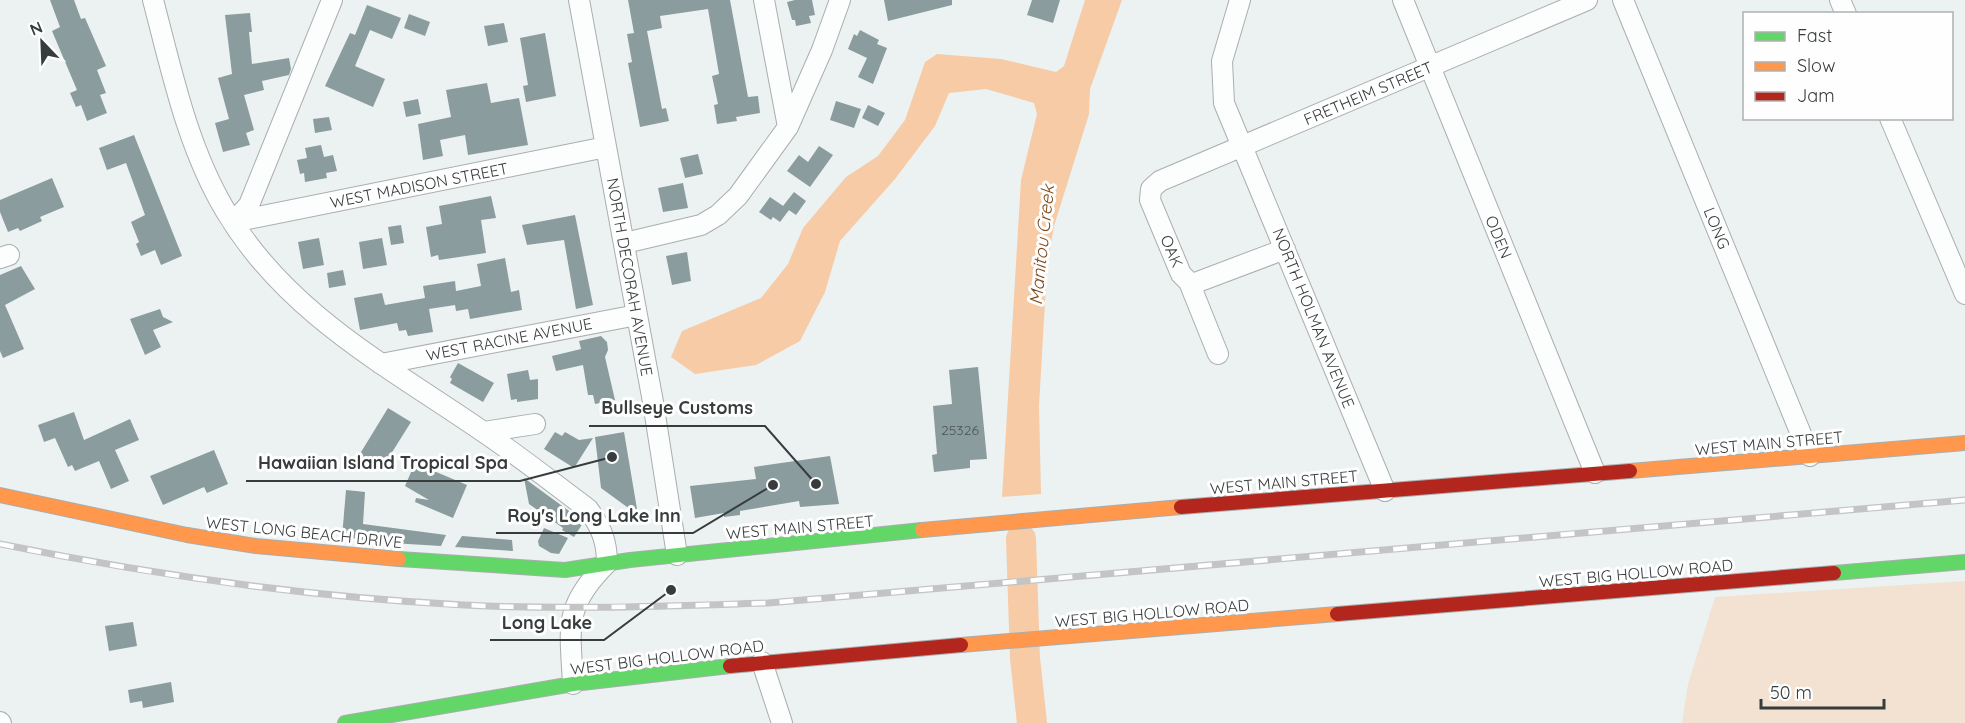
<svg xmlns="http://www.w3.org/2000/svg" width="1965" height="723" viewBox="0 0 1965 723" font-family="Quicksand,sans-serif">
<rect width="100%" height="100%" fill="#ecf2f2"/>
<path fill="#f3e2d1" d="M1965 581V723H1682L1688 684 1715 597Z"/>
<path fill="#f6cba6" d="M1085 0H1122L1090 89 1089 114 1054 226 1047 267 1039 406 1041 494 1002 497 1021 180 1037 114 1034 103 986 89 949 93 935 126 895 179 840 241 825 292 800 341 756 365 695 374 671 357 682 331 761 298 788 264 803 228 846 177 878 156 905 120 925 62 937 54 1001 59 1056 72 1064 66Z"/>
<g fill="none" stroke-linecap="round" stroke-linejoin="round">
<path stroke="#f6cba6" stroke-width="30" d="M1021 539 1025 658 1032 723"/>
</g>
<path fill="#8a9c9e" d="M50 0H74L81 19 85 18 106 66 97 70 106 93 100 95 107 113 87 121 81 105 76 107 70 93 77 90 52 31 60 27Z
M628 0H730L748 97 758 96 760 113 736 117 737 121 717 124 714 105 718 104 712 76 719 74 708 9 660 16 662 28 647 31 662 109 666 108 669 121 640 127 628 63 632 62 627 34 634 33Z
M795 0H812L815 15 809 16 811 23 796 26 795 20H792L787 2Z
M884 0H952V5L888 21Z
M1032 0H1060L1053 23 1027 15Z
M367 5 401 18 392 39 370 30 355 66 385 79 373 107 325 86 350 33 355 35Z
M250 13 252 32H249L252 64 289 58 291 69 289 75 262 81 264 90 244 95 254 130 246 133 250 145 223 152 215 123 229 119 218 78 232 74 225 15Z
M409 14 430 22 425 36 404 28Z
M504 23 508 42 488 46 484 26Z
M860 30 879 40 877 44 887 48 873 84 858 77 867 58 848 49 854 34 857 36Z
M545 33 556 96 526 102 523 86 528 85 520 38Z
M487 83 491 103 519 98 528 145 468 155 465 135 440 140 443 156 423 160 418 124 451 117 446 90Z
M418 99 421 114 406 117 403 102Z
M836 101 861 109 854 128 830 120Z
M868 105 885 113 878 126 862 118Z
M329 117 332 130 315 133 313 119Z
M134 135 182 256 161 265 155 250 141 256 136 244 139 242 131 222 145 215 126 163 107 170 99 148Z
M321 145 324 157 333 155 337 171 326 173 327 178 305 182 304 173 300 174 297 160 307 158 305 148Z
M819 146 833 155 810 187 787 171 799 155 808 162Z
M698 154 703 174 685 178 680 158Z
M52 178 64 207 40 217 42 221 20 231 18 228 8 232 0 212V200Z
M683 183 688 208 663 212 658 188Z
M794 192 806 201 796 215 783 206Z
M491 196 496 218 481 220 486 253 439 260 438 255 431 257 426 227 442 224 439 206Z
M770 197 789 210 780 222 773 217 771 220 759 212Z
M575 215 593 305 576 309 564 240 527 245 522 225Z
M401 225 404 243 391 245 388 227Z
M319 238 324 265 303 269 298 242Z
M382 238 387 265 363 269 359 242Z
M687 252 691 281 672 285 666 256Z
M505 258 511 292 519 290 522 310 470 319 468 309 456 311 455 305 429 309 433 332 408 336 406 330 399 331 397 323 360 330 354 298 382 293 385 305 425 298 423 286 455 281 456 291 481 286 477 264Z
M21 266 35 289 5 305 24 349 3 358 0 351V275Z
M343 270 346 285 329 288 327 273Z
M160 309 163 317 173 322 153 330 161 347 145 355 130 319Z
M601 336 607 342 608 350 605 357 615 400 595 404 593 395H588L583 365 556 371 552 356 581 349 579 341Z
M458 363 494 383 483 402 450 383 452 379 450 377Z
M978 367 987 459 970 460V468L934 472 932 455 937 454 933 406 952 404 949 370Z
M528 370 530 380 538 379V399L517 402V399L511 400 507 374Z
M388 408 411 422 381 470 358 457Z
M74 412 84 440 130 419 139 440 115 450 129 481 111 489 99 461 75 471 72 465 68 467 55 438 44 442 38 425Z
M555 432 562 436 565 432 579 440 593 438 574 468 544 449Z
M624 432 638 515 601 488 595 437Z
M214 450 228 484 207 493 204 487 163 505 150 476Z
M830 456 839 504 800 507 799 501 740 511V515L724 517V513L695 518 690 486 756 479 754 467Z
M415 463 467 485 453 518 415 502 416 498 429 500 405 486Z
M524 478 580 519 583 523 574 537 562 530 563 528 529 504Z
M346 490 365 492 363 524 446 535 441 546 358 541V539L342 537Z
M544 528 568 538 559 554 551 553 539 546 538 541Z
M462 536 512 540 513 551 455 547Z
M133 622 137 646 109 651 105 626Z
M171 682 174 702 143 708 142 701 130 703 128 690Z"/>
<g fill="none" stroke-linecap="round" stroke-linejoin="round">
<defs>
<path id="street" d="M153 0C172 72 187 146 225 210 286 313 386 365 482 431 518 455 553 483 588 509 601 527 607 541 607 563 563 607 570 626 573 684
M579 0 653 402 677 555
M764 0 788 127
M1240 0 1222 61 1224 103 1385 491
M1403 0 1595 473
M1623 0 1810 456
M1840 0 1846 14
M1890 118 1965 294
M233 222 606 147
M233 222 249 205 332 0
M625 243 701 225 718 215 738 196 788 127 822 50 840 0
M1285 249 1195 283 1189 282 1181 274 1150 200 1151 189 1160 181 1587 0
M0 258 9 255
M1189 282 1218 354
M381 364 637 315
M484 432 535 424
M762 662 782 723
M0 722 1 723"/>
<path id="fast" d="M399 559 565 570 630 560 922 530
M1834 573 1965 562
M345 723 573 684 730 666"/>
<path id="slow" d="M1630 471 1965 443
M0 495 187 535 256 546 399 559
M922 530 1181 507
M961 645 1337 614"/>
<path id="jam" d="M1181 507 1630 471
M1337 614 1834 573
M730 666 961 645"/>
</defs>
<use href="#street" stroke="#a9aeae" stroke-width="22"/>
<use href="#fast" stroke="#a9aeae" stroke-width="16"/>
<use href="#slow" stroke="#a9aeae" stroke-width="16"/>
<use href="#jam" stroke="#a9aeae" stroke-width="16"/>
<use href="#street" stroke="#fcfdfd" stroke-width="20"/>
<use href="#fast" stroke="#63d668" stroke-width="14"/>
<use href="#slow" stroke="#ff974d" stroke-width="14"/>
<use href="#jam" stroke="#b3261e" stroke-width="14"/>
<defs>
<path id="rail" d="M0 544C153 575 307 597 464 605 565 610 667 606 768 603L1965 500"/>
</defs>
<use href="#rail" stroke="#c3c5c5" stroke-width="7"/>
<use href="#rail" stroke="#fefefe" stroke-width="4.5" stroke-dasharray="14" stroke-linecap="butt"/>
</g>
<g text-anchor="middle" stroke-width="6" stroke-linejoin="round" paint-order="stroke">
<g font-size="14" fill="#4c5455">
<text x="960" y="435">25326</text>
</g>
<g font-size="16" fill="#373c3d" stroke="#fefefe">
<text transform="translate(1368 93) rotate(-23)" y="6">FRETHEIM STREET</text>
<text transform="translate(419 185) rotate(-11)" y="6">WEST MADISON STREET</text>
<text transform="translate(1717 228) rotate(68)" y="6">LONG</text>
<text transform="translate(1499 237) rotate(68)" y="6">ODEN</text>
<text transform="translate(1172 251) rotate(67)" y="6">OAK</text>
<text transform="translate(630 277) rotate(80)" y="6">NORTH DECORAH AVENUE</text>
<text transform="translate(1314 318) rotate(68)" y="6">NORTH HOLMAN AVENUE</text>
<text transform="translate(509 339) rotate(-11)" y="6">WEST RACINE AVENUE</text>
<text transform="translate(1769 443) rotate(-5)" y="6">WEST MAIN STREET</text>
<text transform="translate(1284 482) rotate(-5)" y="6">WEST MAIN STREET</text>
<text transform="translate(800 527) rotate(-5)" y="6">WEST MAIN STREET</text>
<text transform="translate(304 532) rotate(6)" y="6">WEST LONG BEACH DRIVE</text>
<text transform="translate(1636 573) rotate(-5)" y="6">WEST BIG HOLLOW ROAD</text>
<text transform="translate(1152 613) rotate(-5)" y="6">WEST BIG HOLLOW ROAD</text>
<text transform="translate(667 657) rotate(-7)" y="6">WEST BIG HOLLOW ROAD</text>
</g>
<g font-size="18" font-style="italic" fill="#7d4917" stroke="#fefefe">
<text transform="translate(1042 245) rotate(-84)" y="6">Manitou Creek</text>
</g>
</g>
<path fill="none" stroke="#373c3d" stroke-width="2" d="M816 484L765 426H589M612 457L520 481H246M773 485L693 533H496M671 590L604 640H490"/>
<g fill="#373c3d" stroke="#fefefe" stroke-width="2">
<circle cx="816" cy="484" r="6"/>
<circle cx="612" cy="457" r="6"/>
<circle cx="773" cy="485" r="6"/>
<circle cx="671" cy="590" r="6"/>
</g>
<g font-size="18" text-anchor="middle" font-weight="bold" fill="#373c3d" stroke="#fefefe" stroke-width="6" stroke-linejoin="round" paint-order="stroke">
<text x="677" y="414">Bullseye Customs</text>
<text x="383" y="469">Hawaiian Island Tropical Spa</text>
<text x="594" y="522">Roy's Long Lake Inn</text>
<text x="547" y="629">Long Lake</text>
</g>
<rect x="1743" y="12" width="210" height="108" fill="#fefefe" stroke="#aeb0b1" stroke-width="1.5"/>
<rect x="1755" y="32" width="30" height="9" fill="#63d668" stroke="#aeb0b1" stroke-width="1.5"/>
<text x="1797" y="42" font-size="18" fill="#373c3d">Fast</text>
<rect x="1755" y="62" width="30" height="9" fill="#ff974d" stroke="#aeb0b1" stroke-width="1.5"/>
<text x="1797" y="72" font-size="18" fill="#373c3d">Slow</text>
<rect x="1755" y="92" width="30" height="9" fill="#b3261e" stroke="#aeb0b1" stroke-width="1.5"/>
<text x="1797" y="102" font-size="18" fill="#373c3d">Jam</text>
<g transform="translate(42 42) rotate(337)" stroke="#fefefe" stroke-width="4.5" paint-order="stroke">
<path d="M0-4.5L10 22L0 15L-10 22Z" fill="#373c3d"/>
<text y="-9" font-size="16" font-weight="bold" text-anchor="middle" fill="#373c3d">N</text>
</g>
<path d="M1761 699v9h123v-9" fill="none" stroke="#373c3d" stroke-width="3"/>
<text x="1770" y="699" font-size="18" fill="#373c3d" stroke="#fefefe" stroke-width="4.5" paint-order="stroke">50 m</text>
</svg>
